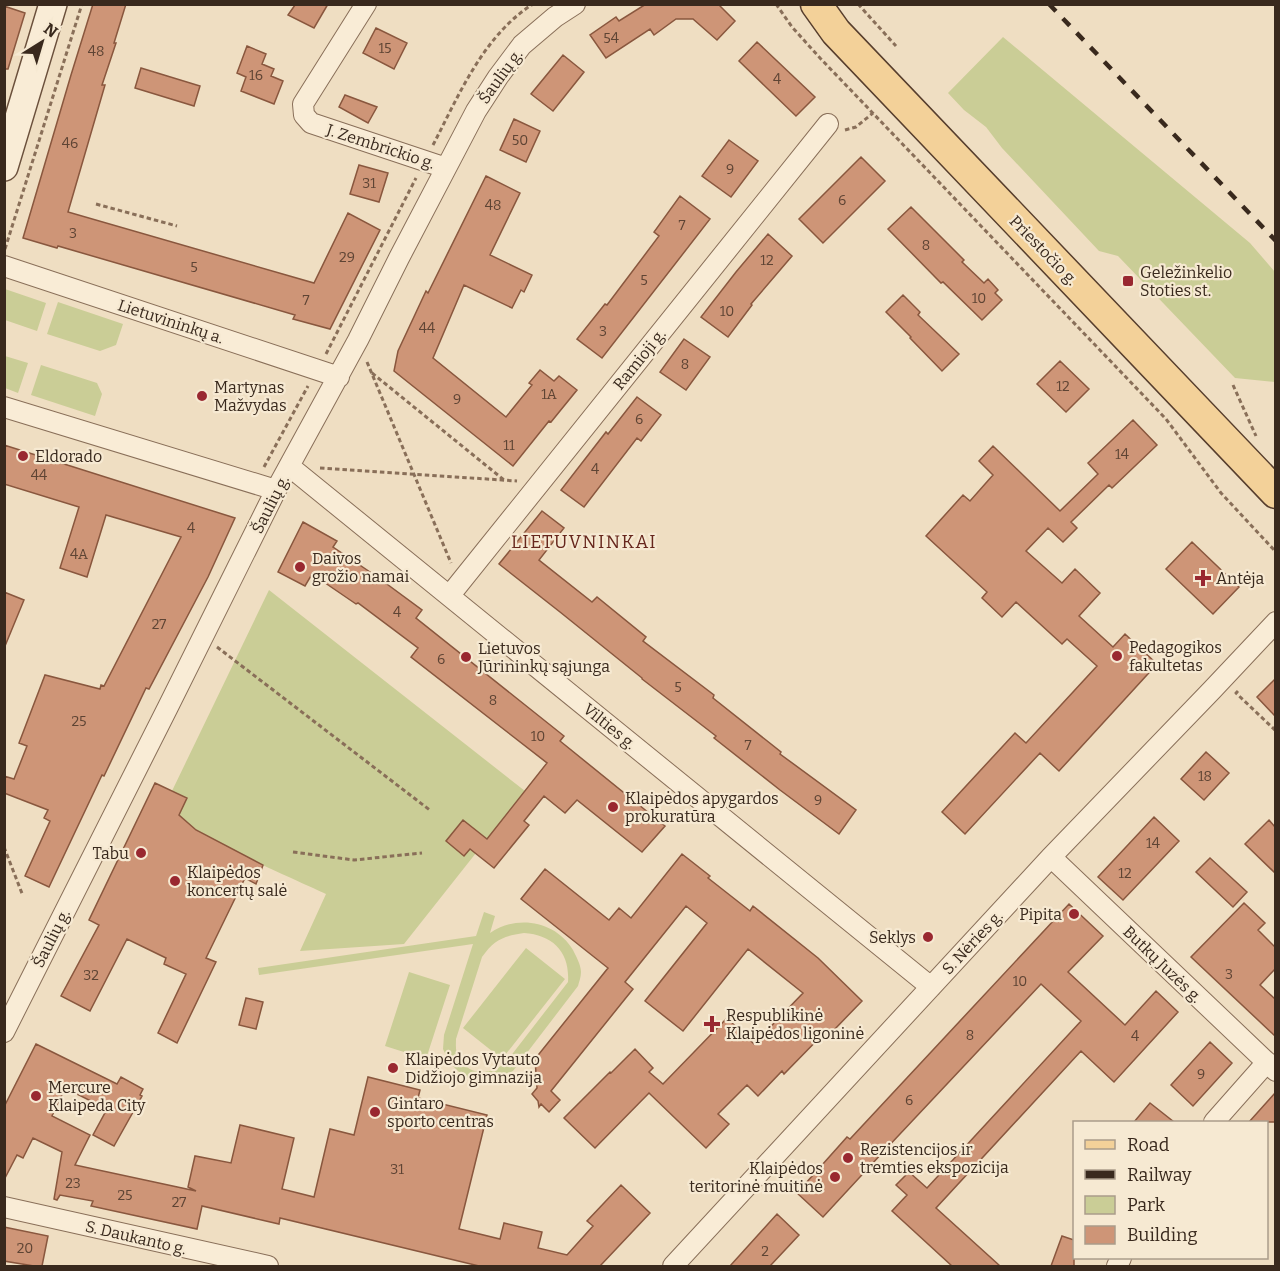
<svg xmlns="http://www.w3.org/2000/svg" width="1280" height="1271" viewBox="0 0 1280 1271" font-family="Bitter,serif">
<rect width="100%" height="100%" fill="#efdec2"/>
<path fill="#cacd96" fill-rule="evenodd" d="M1003 37 1250 243 1275 272V382L1235 378 1118 256 1099 251 1002 148 986 127 964 110 948 93Z
M5 289 46 303 37 331 5 320Z
M58 302 123 324 116 345 100 351 47 334Z
M5 356 28 363 18 393 5 388Z
M41 365 97 383 102 394 95 416 31 395Z
M269 590 525 791 404 944 300 951 326 894C299 881 190 836 178 814 175 808 174 798 172 791Z
M484 912 495 916 490 933C517 914 556 921 573 950 576 956 581 965 581 972 581 977 579 982 578 986L513 1071 496 1081 479 1083 462 1075 449 1062 443 1049 444 1035 473 944 259 975 258 968 476 936ZM524 933C553 935 570 952 568 982L506 1062C492 1075 470 1077 459 1058 455 1052 456 1045 456 1039L482 957C494 940 503 936 524 933Z
M526 948 565 979 502 1059 463 1028Z
M409 972 450 985 426 1059 385 1046Z"/>
<path fill="#ce9577" stroke="#89573e" stroke-width="1.5" d="M93 4H126L114 43H116L102 85H105L68 212 314 283 348 213 380 230 330 329 293 319 295 315 58 246 57 248 23 238 71 75Z
M328 4 314 28 288 15 295 5Z
M646 4H718L735 21 717 40 693 19H676L654 35 650 29 606 58 590 35 616 17 619 21Z
M4 6 25 13 8 69H4Z
M376 28 407 43 394 69 363 53Z
M757 42 815 97 796 116 739 61Z
M247 46 266 54 262 64 274 69 271 76 283 81 274 104 241 91 246 77 237 73Z
M563 55 584 72 553 111 531 94Z
M141 68 200 86 194 106 135 88Z
M345 95 377 107 368 123 339 107Z
M514 119 540 131 526 162 500 150Z
M729 140 758 161 731 197 702 176Z
M861 157 885 181 823 243 799 219Z
M359 165 388 173 379 202 350 194Z
M486 176 520 193 490 255 532 275 524 292 521 290 512 308 464 285 433 358 506 417 532 385 529 383 540 370 554 381 559 376 577 390 551 422 549 421 513 466 394 371 398 351 426 291 428 293Z
M680 196 710 219 602 358 577 339 605 304 607 305 659 236 654 232Z
M911 207 964 260 962 262 984 283 988 279 998 290 995 293 1002 300 982 320 943 282 941 283 888 229Z
M768 234 792 256 751 304 752 305 728 337 701 317 736 272Z
M903 295 920 312 918 315 959 354 942 371 910 338 911 337 886 312Z
M684 339 710 357 686 390 660 372Z
M1060 361 1089 389 1066 412 1037 384Z
M637 397 661 415 641 441 637 438 584 507 561 490 606 432 608 434Z
M1133 420 1157 445 1112 488 1109 485 1071 522 1077 528 1063 542 1048 528 1026 551 1062 583 1075 569 1100 593 1079 616 1113 647 1125 634 1157 664 1059 771 1040 753 965 834 942 812 1015 733 1026 743 1097 666 1067 639 1062 644 1016 602 1002 617 982 598 987 592 926 536 963 495 970 501 993 475 979 461 993 446 1060 511 1098 474 1088 463Z
M4 445 235 518 208 577 149 689 146 688 104 776 102 775 49 887 25 876 50 821 44 818 48 810 4 793V776L14 779 27 746 19 743 45 675 100 689 101 685 104 686 181 537 106 515 87 577 60 568 79 507 4 484Z
M542 511 564 528 539 560 592 602 597 597 646 637 643 641 714 695 713 698 781 752 780 754 856 810 839 834 780 790 714 738 716 736 642 679V678L560 612 499 564Z
M303 522 337 541 333 547 376 576 422 610 416 618 564 736 560 741 665 826 642 852 577 800 565 813 544 796 524 821 529 825 494 868 470 849 464 856 446 841 463 820 487 839 547 763 411 657 418 648 358 603 356 604 312 574 305 586 278 572Z
M1192 542 1239 587 1213 614 1166 569Z
M4 592 24 600 5 646H4Z
M1275 679V716L1257 697Z
M1206 752 1229 773 1204 800 1181 779Z
M155 783 187 798 179 815 196 830 263 865 256 884 245 878 206 958 216 962 177 1043 158 1033 186 974 164 964 166 958 127 939 90 1011 61 996 99 925 89 920Z
M1154 817 1179 841 1123 900 1098 877Z
M1269 820 1275 827V873L1245 844Z
M682 854 710 876 708 878 750 911 753 906 818 958 862 1001 832 1032 828 1029 784 1074 782 1071 758 1096 747 1085 718 1114 729 1124 706 1148 649 1093 595 1148 564 1118 610 1072 611 1073 635 1049 653 1068 649 1072 663 1084 727 1018 754 1044 803 993 748 949 683 1031 645 1001 707 923 686 906 625 982 633 989 551 1091 560 1100 549 1112 541 1104 539 1107 538 1101 532 1094 537 1088 535 1059 608 968 521 899 545 869 609 920 619 908 631 918Z
M1210 858 1247 892 1233 907 1196 872Z
M1244 903 1265 923 1258 930 1275 947V969L1260 985 1275 999V1036L1191 957Z
M1069 904 1103 936 1068 972 1125 1025 1156 991 1178 1012 1114 1082 1081 1051 936 1208 1000 1266H952L892 1211 907 1195 896 1185 909 1172 927 1188 1081 1021 1041 984 884 1151 823 1217 797 1193 847 1137 850 1139Z
M246 998 263 1002 256 1029 239 1025Z
M1210 1042 1232 1063 1193 1106 1171 1085Z
M36 1044 117 1084 121 1077 143 1089 140 1095 142 1096 114 1146 93 1135 107 1109 65 1088 52 1116 90 1135 75 1165 196 1191 188 1187 195 1156 231 1163 240 1125 294 1138 282 1189 314 1197 330 1129 354 1135 368 1077 420 1090 418 1098 487 1115 459 1229 500 1239 504 1223 542 1232 538 1248 567 1255 593 1226 587 1221 621 1185 650 1213 600 1266H479L280 1218 279 1224 202 1206 197 1229 91 1206 93 1201 60 1195 57 1200 54 1199 62 1152 33 1138 23 1158 17 1155 4 1180V1107Z
M1275 1093V1122H1249Z
M1150 1103 1174 1122H1134Z
M777 1214 799 1235 770 1266H730Z
M4 1227 48 1236 42 1266H34L4 1261Z
M1062 1236 1074 1240V1266H1051Z"/>
<g fill="none" stroke-linecap="round" stroke-linejoin="round">
<defs>
<path id="street" d="M366 4 303 104 304 115 311 123 446 168
M4 266 339 377
M4 407 276 490
M289 466 931 987
M450 595 828 124
M1051 857 1276 1071
M4 1032 168 707 276 490 358 340 399 258 476 111 498 77 522 45 555 17 575 4
M1214 1122 1267 1062
M4 1207 268 1266
M673 1266 1051 857 1212 690 1276 622
M1117 1266 1121 1258"/>
<path id="secondary" d="M4 167 53 4"/>
<path id="primary" d="M816 4 836 32 1276 493"/>
</defs>
<use href="#street" stroke="#896f59" stroke-width="22"/>
<use href="#secondary" stroke="#6b503c" stroke-width="30"/>
<use href="#primary" stroke="#573e2d" stroke-width="33"/>
<path stroke="#896f59" stroke-width="3" stroke-dasharray="4.5 3" stroke-linecap="butt" d="M776 4 792 27 820 58 1166 419 1221 493 1276 552
M858 4 896 46
M845 130 856 127 873 113
M433 145C459 95 483 36 533 4
M96 204 177 226
M5 249 82 4
M326 354 416 178
M367 362 451 563
M372 373 504 480
M1233 385 1256 436
M264 467 308 386
M320 468 517 481
M217 647 431 811
M1238 691 1236 693 1276 731
M4 847 23 896
M293 852 354 860 422 853"/>
<use href="#street" stroke="#f9ecd6" stroke-width="20"/>
<use href="#secondary" stroke="#f9ecd6" stroke-width="27"/>
<use href="#primary" stroke="#f3d199" stroke-width="30"/>
<path stroke="#39291d" stroke-width="4.5" stroke-dasharray="10 10" stroke-linecap="butt" d="M1049 4 1276 241"/>
</g>
<g fill="#992830" stroke="#f6e9d2" stroke-width="2">
<rect x="1122" y="275" width="12" height="12" rx="3"/>
<circle cx="202" cy="396" r="6"/>
<circle cx="23" cy="456" r="6"/>
<circle cx="300" cy="567" r="6"/>
<path d="M1200 569h6v6h6v6h-6v6h-6v-6h-6v-6h6z"/>
<circle cx="1117" cy="656" r="6"/>
<circle cx="466" cy="657" r="6"/>
<circle cx="613" cy="807" r="6"/>
<circle cx="141" cy="853" r="6"/>
<circle cx="175" cy="881" r="6"/>
<circle cx="1074" cy="914" r="6"/>
<circle cx="928" cy="937" r="6"/>
<path d="M709 1015h6v6h6v6h-6v6h-6v-6h-6v-6h6z"/>
<circle cx="393" cy="1068" r="6"/>
<circle cx="36" cy="1096" r="6"/>
<circle cx="375" cy="1112" r="6"/>
<circle cx="848" cy="1158" r="6"/>
<circle cx="835" cy="1177" r="6"/>
</g>
<g text-anchor="middle" stroke-width="4.5" stroke-linejoin="round" paint-order="stroke">
<g font-size="14" fill="#5e4434">
<text x="611" y="43">54</text>
<text x="385" y="53">15</text>
<text x="96" y="56">48</text>
<text x="256" y="80">16</text>
<text x="777" y="84">4</text>
<text x="520" y="145">50</text>
<text x="70" y="148">46</text>
<text x="730" y="174">9</text>
<text x="369" y="188">31</text>
<text x="842" y="205">6</text>
<text x="493" y="210">48</text>
<text x="682" y="230">7</text>
<text x="73" y="238">3</text>
<text x="926" y="250">8</text>
<text x="347" y="262">29</text>
<text x="767" y="265">12</text>
<text x="194" y="272">5</text>
<text x="644" y="285">5</text>
<text x="979" y="303">10</text>
<text x="306" y="305">7</text>
<text x="727" y="316">10</text>
<text x="427" y="333">44</text>
<text x="603" y="336">3</text>
<text x="685" y="369">8</text>
<text x="1063" y="391">12</text>
<text x="549" y="399">1A</text>
<text x="457" y="404">9</text>
<text x="639" y="424">6</text>
<text x="509" y="450">11</text>
<text x="1122" y="459">14</text>
<text x="595" y="474">4</text>
<text x="39" y="480">44</text>
<text x="191" y="533">4</text>
<text x="79" y="559">4A</text>
<text x="397" y="617">4</text>
<text x="159" y="629">27</text>
<text x="441" y="664">6</text>
<text x="678" y="692">5</text>
<text x="493" y="705">8</text>
<text x="79" y="726">25</text>
<text x="538" y="741">10</text>
<text x="748" y="750">7</text>
<text x="1205" y="781">18</text>
<text x="818" y="805">9</text>
<text x="1153" y="848">14</text>
<text x="1125" y="878">12</text>
<text x="1229" y="979">3</text>
<text x="91" y="980">32</text>
<text x="1020" y="986">10</text>
<text x="970" y="1040">8</text>
<text x="1135" y="1041">4</text>
<text x="1201" y="1079">9</text>
<text x="909" y="1105">6</text>
<text x="397" y="1174">31</text>
<text x="73" y="1188">23</text>
<text x="125" y="1200">25</text>
<text x="179" y="1207">27</text>
<text x="25" y="1253">20</text>
<text x="765" y="1256">2</text>
</g>
<g font-size="16" fill="#39291d" stroke="#f6e9d2">
<text transform="translate(500 76) rotate(-54)" y="6">Šaulių g.</text>
<text transform="translate(381 146) rotate(18)" y="6">J. Zembrickio g.</text>
<text transform="translate(1044 250) rotate(46)" y="6">Priestočio g.</text>
<text transform="translate(171 321) rotate(18)" y="6">Lietuvininkų a.</text>
<text transform="translate(639 359) rotate(-51)" y="6">Ramioji g.</text>
<text transform="translate(270 504) rotate(-63)" y="6">Šaulių g.</text>
<text transform="translate(610 726) rotate(39)" y="6">Vilties g.</text>
<text transform="translate(51 938) rotate(-63)" y="6">Šaulių g.</text>
<text transform="translate(972 942) rotate(-47)" y="6">S. Nėries g.</text>
<text transform="translate(1163 964) rotate(44)" y="6">Butkų Juzės g.</text>
<text transform="translate(136 1237) rotate(13)" y="6">S. Daukanto g.</text>
</g>
<g font-size="16" fill="#39291d" stroke="#f6e9d2" text-anchor="start">
<text x="1140" y="278">Geležinkelio<tspan x="1140" dy="18">Stoties st.</tspan></text>
<text x="214" y="393">Martynas<tspan x="214" dy="18">Mažvydas</tspan></text>
<text x="35" y="462">Eldorado</text>
<text x="312" y="564">Daivos<tspan x="312" dy="18">grožio namai</tspan></text>
<text x="1216" y="584">Antėja</text>
<text x="1129" y="653">Pedagogikos<tspan x="1129" dy="18">fakultetas</tspan></text>
<text x="478" y="654">Lietuvos<tspan x="478" dy="18">Jūrininkų sąjunga</tspan></text>
<text x="625" y="804">Klaipėdos apygardos<tspan x="625" dy="18">prokuratūra</tspan></text>
<text x="129" y="859" text-anchor="end">Tabu</text>
<text x="187" y="878">Klaipėdos<tspan x="187" dy="18">koncertų salė</tspan></text>
<text x="1062" y="920" text-anchor="end">Pipita</text>
<text x="916" y="943" text-anchor="end">Seklys</text>
<text x="726" y="1021">Respublikinė<tspan x="726" dy="18">Klaipėdos ligoninė</tspan></text>
<text x="405" y="1065">Klaipėdos Vytauto<tspan x="405" dy="18">Didžiojo gimnazija</tspan></text>
<text x="48" y="1093">Mercure<tspan x="48" dy="18">Klaipeda City</tspan></text>
<text x="387" y="1109">Gintaro<tspan x="387" dy="18">sporto centras</tspan></text>
<text x="860" y="1155">Rezistencijos ir<tspan x="860" dy="18">tremties ekspozicija</tspan></text>
<text x="823" y="1174" text-anchor="end">Klaipėdos<tspan x="823" dy="18">teritorinė muitinė</tspan></text>
</g>
<g font-size="18" letter-spacing="1.5" fill="#66261c" stroke="#f6e9d2">
<text x="584" y="548">LIETUVNINKAI</text>
</g>
</g>
<rect width="1280" height="1271" fill="none" stroke="#39291d" stroke-width="12"/>
<rect x="1073" y="1121" width="195" height="138" fill="#f6e9d2" stroke="#aa9c8a" stroke-width="1.5"/>
<rect x="1085" y="1140" width="30" height="9" fill="#f3d199" stroke="#aa9c8a" stroke-width="1.5"/>
<text x="1127" y="1151" font-size="18" fill="#39291d">Road</text>
<rect x="1085" y="1170" width="30" height="9" fill="#39291d" stroke="#aa9c8a" stroke-width="1.5"/>
<text x="1127" y="1181" font-size="18" fill="#39291d">Railway</text>
<rect x="1085" y="1196" width="30" height="18" fill="#cacd96" stroke="#aa9c8a" stroke-width="1.5"/>
<text x="1127" y="1211" font-size="18" fill="#39291d">Park</text>
<rect x="1085" y="1226" width="30" height="18" fill="#ce9577" stroke="#aa9c8a" stroke-width="1.5"/>
<text x="1127" y="1241" font-size="18" fill="#39291d">Building</text>
<g transform="translate(42 42) rotate(37)" stroke="#f6e9d2" stroke-width="4.5" paint-order="stroke">
<path d="M0-4.5L10 22L0 15L-10 22Z" fill="#39291d"/>
<text y="-9" font-size="16" font-weight="bold" text-anchor="middle" fill="#39291d">N</text>
</g>
</svg>
